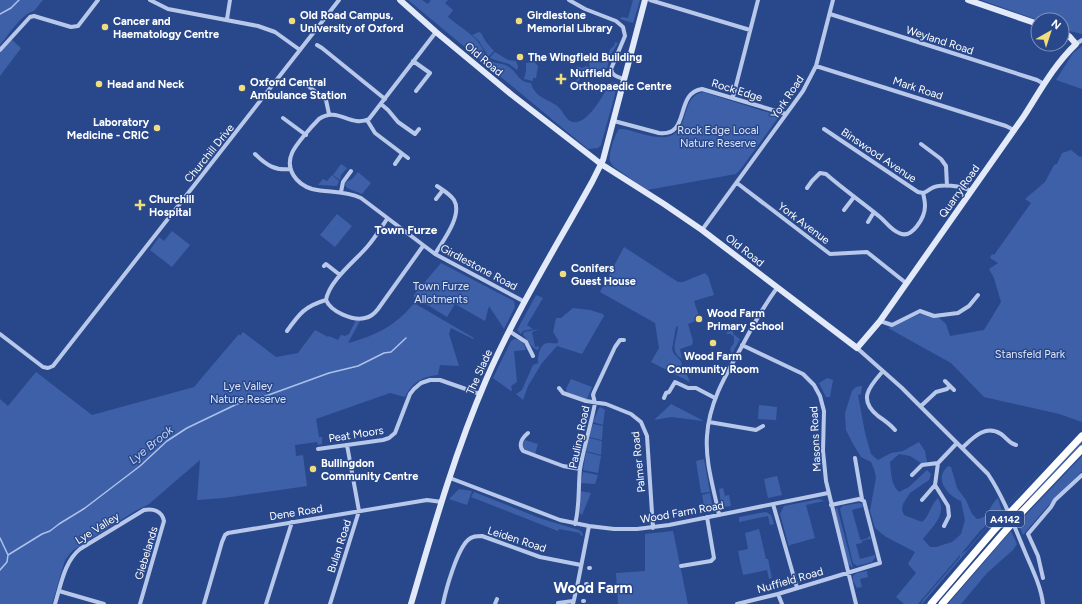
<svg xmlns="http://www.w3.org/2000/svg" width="1082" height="604" viewBox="0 0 1082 604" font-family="Figtree,sans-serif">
<rect width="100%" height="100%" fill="#29488b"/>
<path fill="#3d60a8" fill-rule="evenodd" d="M0 0H43L34 11C22 13 8 36 0 45Z
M408 0H422L428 4 431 0H448L445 3 453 10 448 17C458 26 474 34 481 46 484 51 485 58 491 61 497 64 504 63 509 67 518 73 518 82 531 83 534 96 546 99 556 105 562 109 564 117 570 121 584 129 602 98 607 88L603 85 615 82 617 84V87L601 145 598 148 588 149Z
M633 0H640L633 23 620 19 622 17 628 18Z
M981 0H1082V34L1062 29V20H1038Z
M479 32 481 33 486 42 494 51 489 56H488L479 41 472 35Z
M11 39 21 48 0 76V52Z
M615 42 618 43 610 56 607 68 596 70 590 68 589 63 592 57 595 60 601 63 608 60C609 55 608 49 614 46Z
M1082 46V89L1056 80 1073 53Z
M495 52 508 60 516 61 518 66 517 70 509 64 492 59 490 57Z
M534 62 538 66 536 78H533V81L524 79 526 71V63Z
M577 66 582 68 587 66C593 72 598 73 606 70L607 73 606 75 601 77H581L576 86 575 84 578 77Z
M703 92 773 114 778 118 740 170 736 174 647 190 614 167C612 165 611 163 610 161 608 155 615 134 619 129H623C635 131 654 139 666 137 691 134 679 96 703 92Z
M1071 150 1080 157 1082 156V422L1059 414 984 397 951 363 888 328 920 314 937 316 946 324 950 336 984 330 1001 302 994 278 989 269 998 263 990 258 992 254 994 255 1031 203 1025 199 1045 182 1054 165 1057 164 1062 153Z
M341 164 347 168 341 175 340 180 333 175Z
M358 172 371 183 362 194 347 188 345 185 346 182 352 179Z
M332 175 339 181 337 186 318 185 323 179 327 181Z
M337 214 352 226 335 247 320 235Z
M172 231 190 245 172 267 150 250 159 237 164 241Z
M624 247 678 282H683L705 273 708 276 714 295 694 301 700 319 688 324 693 341 692 345 680 349 682 359C668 352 678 337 678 326L676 327 672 349 674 354 680 360 682 364 679 368 683 374 687 375 690 382 651 362 659 348 655 323 600 292Z
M441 263 514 301 515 307 504 329 489 306 485 321 455 304 447 317 413 296Z
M536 295 543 298 527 325 533 329 523 331 521 334 517 330Z
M414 303 474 338 473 339 451 328 449 334 459 366 440 365 438 375C422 376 412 383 405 397L390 393 316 419 319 437H322V444L318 445 317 442 295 445 296 456 303 455 307 486 224 498 197 500 200 460 149 504 135 511 72 551 65 560 52 604H0V399L8 406 36 372 92 415 194 387 239 334 240 336 243 332 276 357 298 353 315 330 328 337 329 336 338 340 341 335 345 336 349 334 356 320 360 321 348 343C375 336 397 325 414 303Z
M573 308 590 310 603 314 604 316 582 354 557 346 542 363 528 386 523 400 516 394 522 390 533 365 538 363C538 356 539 344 548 343 552 343 554 344 558 343V340L553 332 556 318H561Z
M730 328 733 330V334L740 339 732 354 730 349 734 343V337L731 334H726Z
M540 329 532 332 535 347 539 346 538 350C531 349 528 339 523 335L524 332Z
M514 339C521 339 525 344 526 350L514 351 517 382 511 386 512 390 511 391 493 378 511 341Z
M827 378 833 380 830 397H826L819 383Z
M571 379 592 387 587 399 586 400 567 392 566 389Z
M862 386 861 394 858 395 865 433 871 454 878 460 891 453 903 451 919 442 925 451 927 462 924 465 910 456 899 454 890 462C891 472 891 485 899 492L909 487 927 470 931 474 929 480 910 493 903 504 902 510 904 515 922 522C929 517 931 504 938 498 948 514 932 527 923 539L930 547H936L952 542 959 536 961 534 965 520 961 501C948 496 933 479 948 466L951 467 957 488 966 500 972 514 977 519C990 518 989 505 998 498L1002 511 1082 426 985 530 922 604H921L923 600 960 557V555L918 604H904L896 597 916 573 908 564 915 552 886 537 875 528 870 511 876 477 874 469 871 462 861 457 853 444 846 430 845 413 852 391 856 387ZM999 513 967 550 961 554 980 531Z
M671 404 704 421 671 417 654 420Z
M759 405 777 407 776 420 758 419Z
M600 407 605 410 603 425 593 422 598 410Z
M593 424 603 426 602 440 589 437Z
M1082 431V433L1018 499 928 604H926L992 526Z
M589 438 602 441 601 455 586 451Z
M525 440 538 444 535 454 523 449 522 444Z
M1082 440V445L1030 499 1029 498Z
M586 452 601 456 598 473 583 470Z
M1082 456V471L1046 508 1023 535 1018 523Z
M704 459 710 492 701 493 696 461Z
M583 472 598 475 595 484 581 483Z
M777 476 782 495 768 498 764 479Z
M723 488 725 496 729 495 731 506 724 507 721 504 719 489Z
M459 489 472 491 467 505 449 499Z
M580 491 591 493 582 515 580 514Z
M474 492 542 519 579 530 582 532 583 536 580 535V533L559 529 558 531 471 497Z
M710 493 713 508 712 509 705 511 702 495Z
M819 499 824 501 806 505 815 538 790 545 789 547 780 514 784 506Z
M859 503 862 504 863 507 852 510 860 539 861 540 868 538V537L870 536 871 540 869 539 862 541V543L856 544 860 559 875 555V558L872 562 857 566 853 563 840 509 842 506Z
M837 507 853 568 848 564 835 510Z
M766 512 771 515 774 524 770 525 768 516 739 522V517Z
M759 529 766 559H768L772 578 769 579 767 570 743 575 738 551 748 549 745 533Z
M673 531 688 604H618L616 573 645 571V534Z
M1011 531 1017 544 1013 550 987 573 961 604H948Z
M867 571 868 577 860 579 862 587 857 588 853 581V576L857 573Z"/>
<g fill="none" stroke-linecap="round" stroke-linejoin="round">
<path stroke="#acc2ea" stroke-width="1.5" d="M0 14 11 8 19 0
M0 538 8 555 7 562 0 570
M8 555 42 534 50 531 59 524 85 508 140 466 167 441 187 428 237 404 263 397 329 373 358 366 384 353 391 352 406 338"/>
<path stroke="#b8c8ea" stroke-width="4" d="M150 0 168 9 258 26 275 32 300 50
M569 0 585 9 616 21 623 27 625 36 611 69C612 76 618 77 624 79
M650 0 750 30
M830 14 1037 80 1044 84
M227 19 230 0
M436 32 369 119C350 128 338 106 319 119 312 126 296 144 292 153 285 169 296 184 312 189 329 193 343 190 361 198L435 254 525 302
M1076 44 1082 40
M317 45 322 48 385 99
M0 50 30 17 34 16 71 27 78 26 98 0
M413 61 430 73 416 91
M816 66 1006 126 1014 130
M307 85 326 100 329 114
M733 97 758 0
M381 104 388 110 398 122 415 134 419 129
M283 118 306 135
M367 120 375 133 408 158
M614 121 659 133C691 137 674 93 702 89L786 114
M824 129 918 192 923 193C927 192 928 190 932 188 941 183 962 186 971 191
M921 144 941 159 946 166 947 186
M255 154C266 165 275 171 291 169
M395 164 402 154
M737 183 830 254 867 252 906 283
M807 188 812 181 820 173 826 174C843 189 862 202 880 217 886 222 891 230 899 233 912 240 925 217 925 206 925 202 924 197 923 193
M341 192 343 182 351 171
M436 199 443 190
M844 210 854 197
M387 219C381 228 375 238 367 247 355 261 329 281 326 300 331 312 353 321 365 318 371 317 375 313 378 309L423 246
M868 222 874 212
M702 230 803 91 816 66 833 0
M435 254C443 241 463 215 454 200 450 194 443 190 437 186
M324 266 326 264 340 275
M880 321 892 325 920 311 934 316 958 313 969 306 978 295
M287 331C299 314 305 306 326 300
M509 331 526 342 533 356
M0 334 43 367 48 368 53 366 339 0
M742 345 803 374 814 385 820 396 824 411 823 451 826 481 856 604
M857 348 902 388 988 474C1004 498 1014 526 1025 552 1032 569 1041 586 1043 604
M883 371C870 386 857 399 878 416 884 420 890 424 895 430
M945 381 954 390
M559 388 563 393 586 401 606 404 631 414 641 422 647 436 653 528
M664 398 666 393 669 392 675 382 688 388H696L715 398
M921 406 936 392 947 389 950 386
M709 422 756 430 763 426
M528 433C522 438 518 445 523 451L563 466 580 469
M962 448C973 438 985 424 1001 434 1007 438 1008 443 1016 445
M318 449 383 440 389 438 395 433 410 394 414 389 421 383 430 380H440L480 394
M855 458 862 499
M912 475 922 465 938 463
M450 478 560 520 589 526 614 529H637L669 525 828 493
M922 500 935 485
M773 504 797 588
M719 515C714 489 705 462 707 436 709 403 725 376 741 348 752 327 763 307 777 288
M575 524C580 506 578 487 580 469 584 446 591 425 595 403L593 395 594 392 615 347 620 340H624
M944 526 949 516 948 506 935 485 938 463 957 443
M681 566 711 561 714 558 707 517
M589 568H590
M1043 578 1038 556 1028 534 1051 507 1055 500 1082 475
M586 584H587
M59 591 104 604
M778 594 782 604
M583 601H584
M558 603 573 601
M55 604C61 585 64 562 80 549L144 510C153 508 162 511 164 521L140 604
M204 604 222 542 225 535 228 533 427 500 442 502
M266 604 292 522
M330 604 359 511 347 445
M443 604C446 589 457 550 468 540 472 536 477 536 482 536L540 557 581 565
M495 604 497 599
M573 604 577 587 589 526
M737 604 778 594 880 563 864 501 859 499 831 505"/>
<path stroke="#e2e9f8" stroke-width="6" d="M400 0 436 32 512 95 601 164 664 204 702 230 857 348 880 321 1024 116C1040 91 1054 65 1076 44L1069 36 1062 32
M968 0 1038 24
M411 604C433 529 455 452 486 380 516 311 556 247 592 182L603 160 645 0"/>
<path stroke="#fff" stroke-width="7" d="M931 604 995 529 1082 436
M942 604 1021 513 1082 449"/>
</g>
<g fill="#f1dd7e" stroke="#29488b" stroke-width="1.5">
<circle cx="292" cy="21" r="4"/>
<circle cx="519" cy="21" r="4"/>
<circle cx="105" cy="27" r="4"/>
<circle cx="520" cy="57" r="4"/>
<path d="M559 73h4v4h4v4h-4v4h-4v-4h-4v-4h4z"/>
<circle cx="99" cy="84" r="4"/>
<circle cx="242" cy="88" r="4"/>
<circle cx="157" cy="128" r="4"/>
<path d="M138 199h4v4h4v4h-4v4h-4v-4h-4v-4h4z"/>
<circle cx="563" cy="274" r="4"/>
<circle cx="699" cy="319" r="4"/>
<circle cx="713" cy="343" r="4"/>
<circle cx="313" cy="469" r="4"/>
</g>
<g text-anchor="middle" stroke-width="3" stroke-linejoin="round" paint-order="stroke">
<rect fill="#29488b" stroke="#bfc8dc" stroke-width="1" x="986" y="511" width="38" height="16" rx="3"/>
<g font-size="10" font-weight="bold" fill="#fff">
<text x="1005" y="523">A4142</text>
</g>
<g font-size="11" font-weight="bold" fill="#fff" stroke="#29488b" text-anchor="start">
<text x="300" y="19">Old Road Campus,<tspan x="300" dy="13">University of Oxford</tspan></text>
<text x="527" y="19">Girdlestone<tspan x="527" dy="13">Memorial Library</tspan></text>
<text x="113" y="25">Cancer and<tspan x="113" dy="13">Haematology Centre</tspan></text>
<text x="528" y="61">The Wingfield Building</text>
<text x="570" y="77">Nuffield<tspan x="570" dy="13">Orthopaedic Centre</tspan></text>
<text x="250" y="86">Oxford Central<tspan x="250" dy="13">Ambulance Station</tspan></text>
<text x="107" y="88">Head and Neck</text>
<text x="149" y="126" text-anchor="end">Laboratory<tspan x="149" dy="13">Medicine - CRIC</tspan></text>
<text x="149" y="203">Churchill<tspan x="149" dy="13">Hospital</tspan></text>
<text x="571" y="272">Conifers<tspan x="571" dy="13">Guest House</tspan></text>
<text x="707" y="317">Wood Farm<tspan x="707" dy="13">Primary School</tspan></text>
<text x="713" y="360" text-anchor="middle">Wood Farm<tspan x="713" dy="13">Community Room</tspan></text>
<text x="321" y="467">Bullingdon<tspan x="321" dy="13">Community Centre</tspan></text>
</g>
<g font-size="11" fill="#fff" stroke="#29488b">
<text transform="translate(940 40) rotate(18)" y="4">Weyland Road</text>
<text transform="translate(484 59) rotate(40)" y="4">Old Road</text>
<text transform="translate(918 88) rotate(18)" y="4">Mark Road</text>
<text transform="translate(737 90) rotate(17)" y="4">Rock Edge</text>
<text transform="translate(787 97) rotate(-56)" y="4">York Road</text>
<text transform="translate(209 153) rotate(-51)" y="4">Churchill Drive</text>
<text transform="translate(879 155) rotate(34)" y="4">Binswood Avenue</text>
<text transform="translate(959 191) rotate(-55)" y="4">Quarry Road</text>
<text transform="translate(804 223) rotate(37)" y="4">York Avenue</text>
<text transform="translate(745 250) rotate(38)" y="4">Old Road</text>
<text transform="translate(479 267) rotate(28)" y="4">Girdlestone Road</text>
<text transform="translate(479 372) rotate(-66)" y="4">The Slade</text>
<text transform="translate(356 434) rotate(-9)" y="4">Peat Moors</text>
<text transform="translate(579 437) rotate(-78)" y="4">Pauling Road</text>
<text transform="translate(815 439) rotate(-93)" y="4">Masons Road</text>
<text transform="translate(638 462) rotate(-96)" y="4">Palmer Road</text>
<text transform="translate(296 512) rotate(-9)" y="4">Dene Road</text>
<text transform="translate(682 512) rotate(-10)" y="4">Wood Farm Road</text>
<text transform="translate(97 528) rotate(-32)" y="4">Lye Valley</text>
<text transform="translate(517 539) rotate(18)" y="4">Leiden Road</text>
<text transform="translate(339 546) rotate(-72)" y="4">Bulan Road</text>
<text transform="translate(146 553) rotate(-73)" y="4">Glebelands</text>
<text transform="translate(790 580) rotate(-16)" y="4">Nuffield Road</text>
</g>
<g font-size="11" fill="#dce5f8" stroke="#29488b">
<text x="718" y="134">Rock Edge Local<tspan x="718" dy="13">Nature Reserve</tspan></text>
<text x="441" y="290">Town Furze<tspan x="441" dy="13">Allotments</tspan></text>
<text x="1030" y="358">Stansfeld Park</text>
<text x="248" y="390">Lye Valley<tspan x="248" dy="13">Nature Reserve</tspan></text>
</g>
<g font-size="12" font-weight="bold" fill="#fff" stroke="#29488b">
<text x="406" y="234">Town Furze</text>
</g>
<g font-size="12" font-style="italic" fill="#c3d3f1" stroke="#29488b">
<text transform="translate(151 445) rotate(-39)" y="4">Lye Brook</text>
</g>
<g font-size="15" font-weight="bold" fill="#fff" stroke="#29488b">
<text x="593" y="593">Wood Farm</text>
</g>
</g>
<g transform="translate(1050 32) rotate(39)"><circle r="19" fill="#29488b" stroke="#7f91b9"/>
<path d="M0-3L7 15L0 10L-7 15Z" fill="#f1dd7e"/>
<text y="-6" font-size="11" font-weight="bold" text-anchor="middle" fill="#ffffff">N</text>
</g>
</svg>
